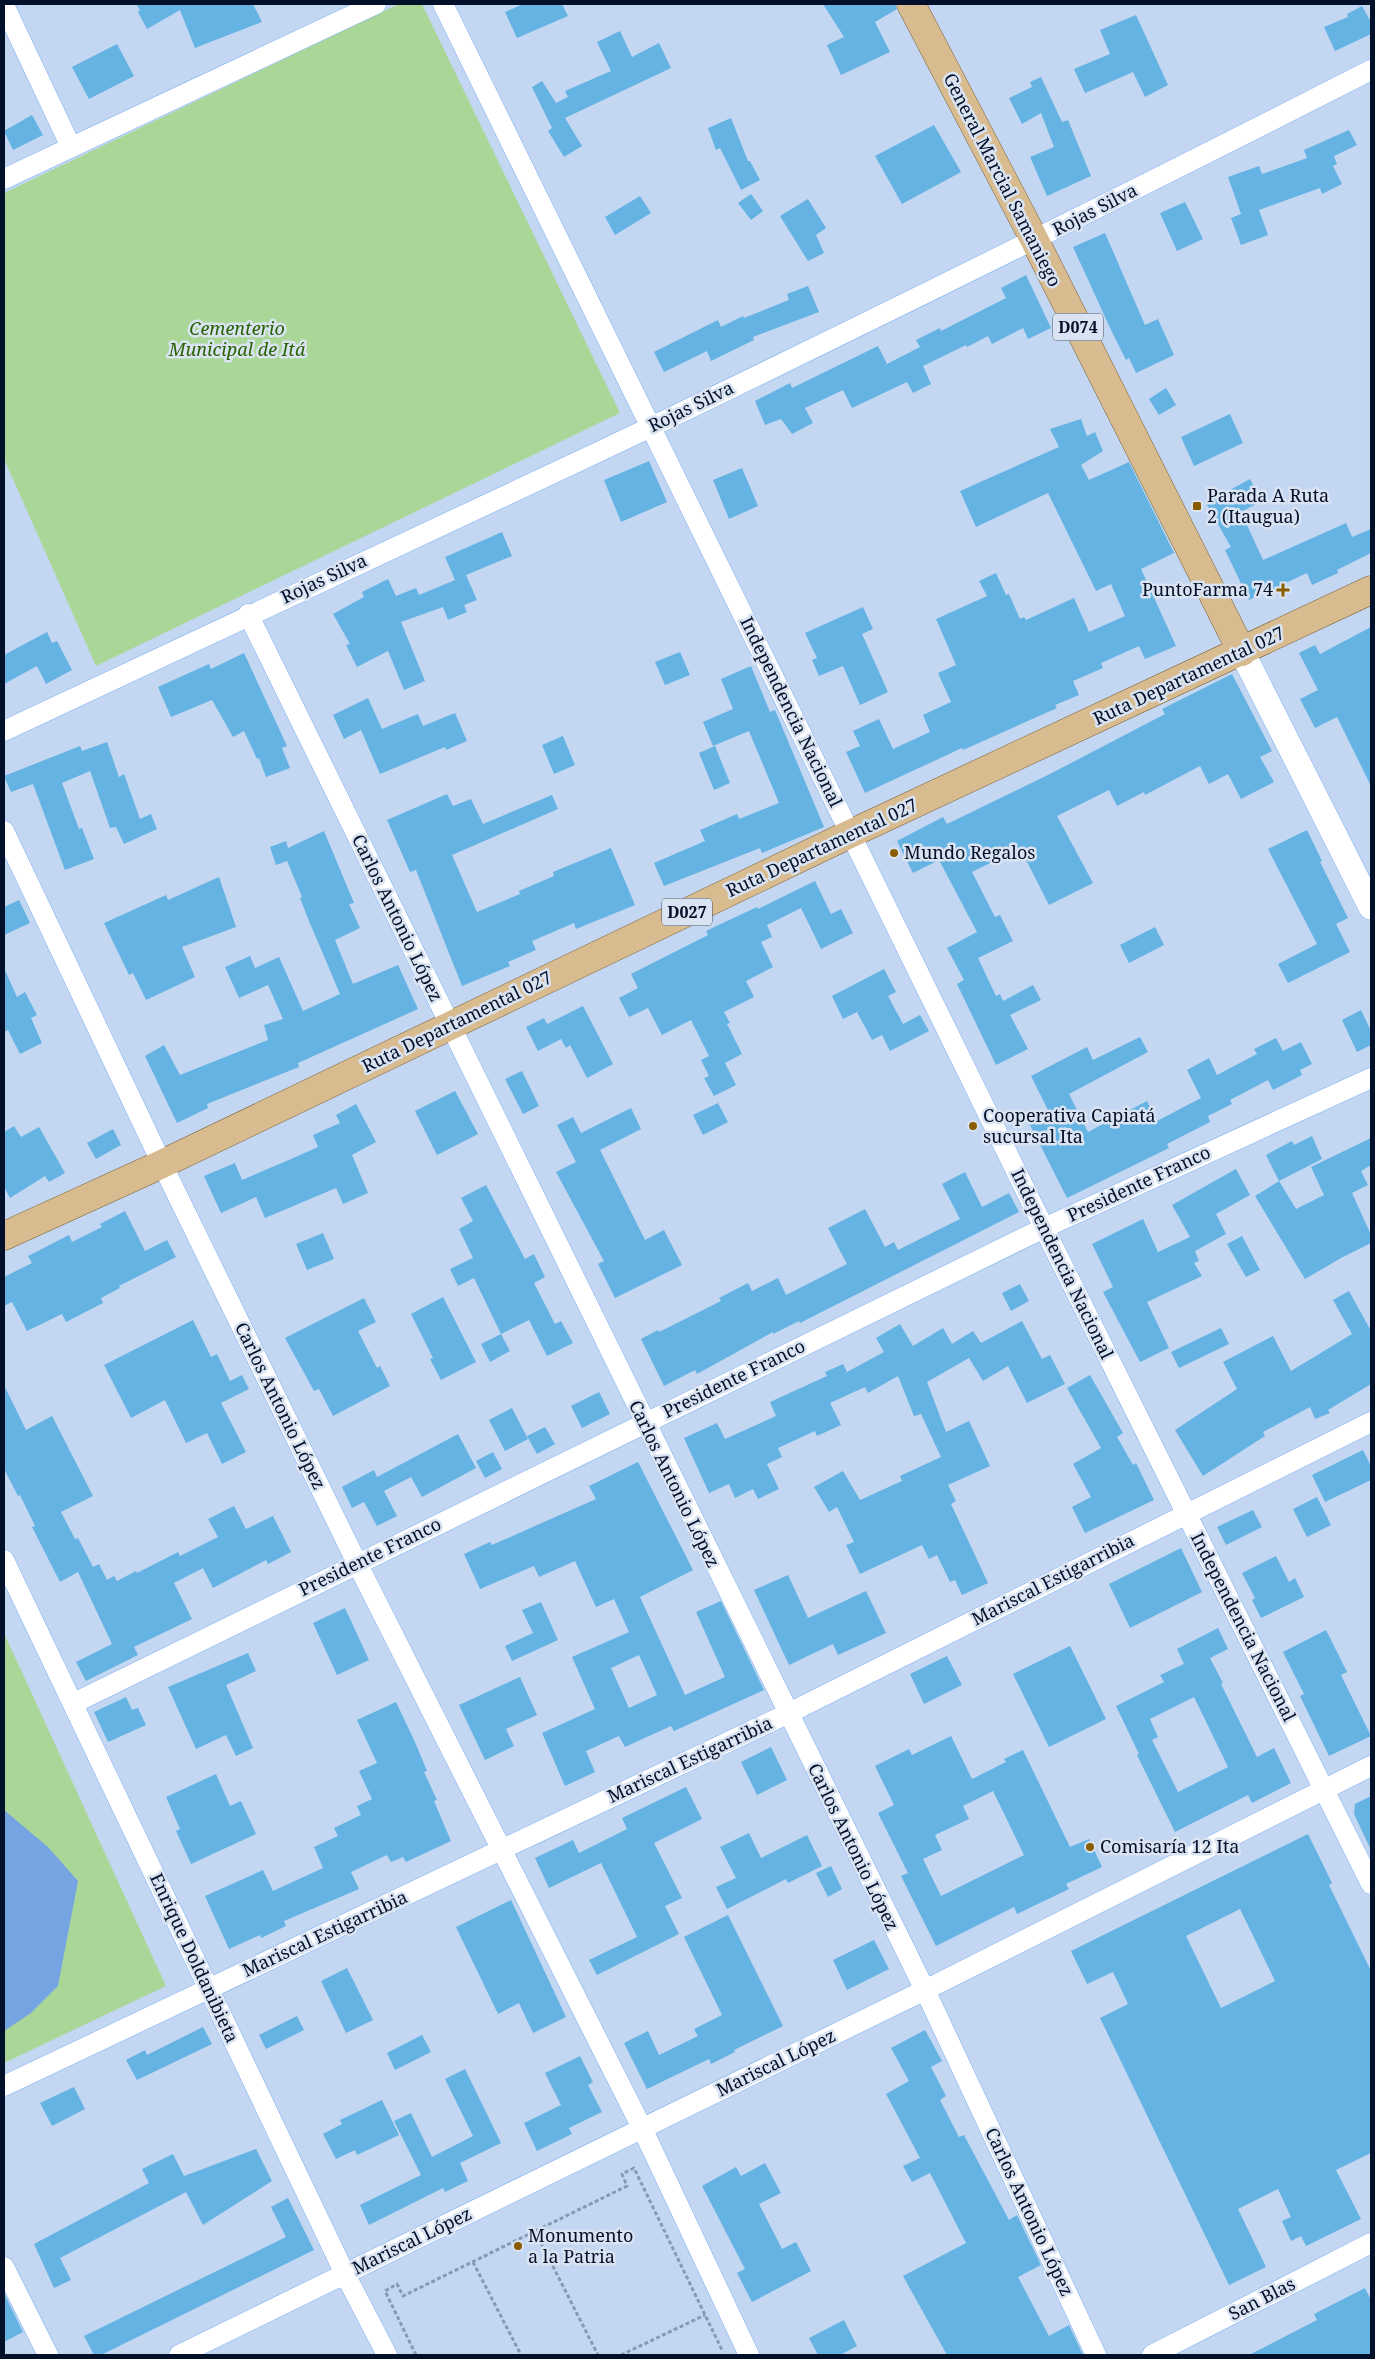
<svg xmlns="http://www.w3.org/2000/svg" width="1375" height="2359" viewBox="0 0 1375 2359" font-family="'Noto Serif',serif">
<rect width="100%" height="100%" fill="#c3d7f3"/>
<path fill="#aad798" d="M399 4H422L620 413 96 666 4 459V193Z
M4 1633 166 1986 4 2063Z"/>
<path fill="#76a3e2" d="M4 1810 48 1847 78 1881 58 1986 31 2013 4 2031Z"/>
<path fill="#64b3e2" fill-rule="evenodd" d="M136 4H253L262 22 195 48 180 10 147 29 138 12 140 10Z
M523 4H562L568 16 517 38 505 12Z
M823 4H895L897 9 875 22 890 52 841 75 827 45 844 37Z
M1362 6 1371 22V34L1335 51 1324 27 1348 17 1347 14Z
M1136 15 1168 85 1145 97 1133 72 1085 93 1074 69 1110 54 1100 30Z
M620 31 632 57 659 43 671 68 565 118 582 146 564 157 548 131 552 128 532 87 542 81 556 103 568 97 565 91 611 71 597 42Z
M117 44 134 76 89 99 72 67Z
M1041 77 1062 122 1068 120 1091 176 1047 196 1030 157 1054 147 1041 113 1022 124 1009 98 1032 87 1030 82Z
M32 115 43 135 13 150 4 131Z
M731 118 748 161H750L760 180 741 190 720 148 716 150 708 128Z
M934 125 961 172 902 204 875 156Z
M1349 130 1357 145 1334 156 1337 164 1333 166 1342 184 1322 194 1320 188 1259 210 1268 235 1241 245 1231 218 1241 214 1228 177 1259 166 1262 174 1307 158 1304 150Z
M751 194 763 211 751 220 738 203Z
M640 196 651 213 615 235 605 217Z
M808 199 826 228 816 235 824 253 808 261 780 216Z
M1185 202 1203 239 1177 251 1160 213Z
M1105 233 1145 325 1158 319 1174 355 1136 373 1129 358 1126 360 1112 332 1073 247Z
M1026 275 1051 328 1028 339 1023 328 992 344 988 336 967 347 966 345 923 366 931 384 913 393 907 382 852 408 843 390 805 408 813 423 792 434 781 419 765 425 755 401 790 383 792 388 878 346 887 364 920 347 916 340 940 328 941 331 1006 298 1001 288Z
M808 286 819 312 753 337 754 340 711 361 707 351 664 372 654 352 718 320 721 327 743 316 744 318 789 300 787 294Z
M1166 388 1176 405 1159 415 1149 399Z
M1230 414 1243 443 1194 466 1181 437Z
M1081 419 1087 436 1095 432 1103 451 1081 465 1089 480 1129 462 1174 553 1141 569 1176 646 1145 659 1139 646 1101 663 1103 668 1073 681 1079 695 1055 705 1057 708 963 750 962 748 865 793 846 752 860 746 853 731 879 719 893 749 930 732 923 715 951 702 938 673 956 665 936 619 987 596 979 581 996 573 1006 595 1009 594 1020 619 1024 617 1026 620 1074 598 1089 632 1125 616 1111 584 1096 591 1048 493 976 527 960 491 1059 447 1050 429Z
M649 461 667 502 621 522 604 480Z
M742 468 758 506 729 519 713 480Z
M1250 479 1262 501 1241 512 1263 560 1346 523 1352 537 1371 529V553L1337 570 1338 573 1312 585 1307 573 1249 600 1225 550 1231 547 1206 503Z
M502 532 512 556 466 575 477 600 464 605 467 612 448 620 443 607 401 622 425 681 404 690 388 651 357 667 346 645 350 644 333 614 364 597 362 592 388 579 396 596 416 588 419 595 455 580 445 557Z
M863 607 873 629 862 634 888 692 860 705 843 666 819 676 812 660 817 658 805 633Z
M1371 627V786L1337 717 1315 728 1300 699 1318 690 1299 653 1315 645 1320 654Z
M47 632 52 643 57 641 72 670 46 684 37 666 4 684V655Z
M680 652 690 675 665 685 655 662Z
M244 653 287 746 282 748 290 768 266 777 259 758 257 759 244 731 233 737 212 700 171 717 158 687 209 664 211 669Z
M751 666 770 712 775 710 824 827 762 853 760 848 664 886 654 863 705 841 700 830 737 814 739 819 779 803 749 731 713 746 703 722 733 709 721 679Z
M1232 674 1272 751 1260 757 1274 782 1241 799 1228 774 1209 784 1200 766 1145 795 1144 792 1117 806 1109 790 1057 816 1093 883 1049 905 1020 848 972 872 995 917 1000 915 1013 941 978 958 996 996 1000 994 1003 1001 1033 985 1041 1000 1010 1015 1028 1049 996 1065 957 984 964 980 947 948 977 932 939 860 913 873 897 841 943 817 947 824 1048 775 1165 714 1162 709Z
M368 698 382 729 418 714 423 726 455 713 467 741 446 750 445 747 380 774 361 730 344 739 333 715Z
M563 736 575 765 554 774 542 745Z
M107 742 119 777 124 774 140 819 151 814 157 829 124 844 116 827 110 828 90 771 62 783 79 829 82 828 94 859 65 870 33 784 11 792 4 776 80 746 82 751Z
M715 746 730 783 714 790 699 753Z
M447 794 453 806 471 799 483 824 552 795 558 809 452 855 477 912 520 894 519 891 554 876 553 872 611 848 635 905 576 929 574 923 532 941 536 950 508 962 510 966 462 986 416 870 410 872 387 820Z
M1307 830 1322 861 1320 862 1348 918 1336 924 1350 952 1288 983 1278 964 1317 944 1268 849Z
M324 831 354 903 349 904 360 928 335 940 353 984 398 965 418 1009 298 1063 299 1067 207 1104 208 1108 177 1123 145 1056 164 1045 180 1075 268 1040 264 1025 283 1019 268 985 239 998 225 967 250 956 255 968 279 957 303 1011 340 994 309 921 300 898 302 897 287 861 276 865 270 847 286 841 288 848Z
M219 877 236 927 182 947 195 977 146 1000 133 973 129 975 104 923 166 895 168 900Z
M815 881 831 914 841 909 853 933 821 949 801 908 767 925 772 937 761 942 773 967 746 981 754 997 724 1012 730 1023 727 1024 742 1054 725 1063 736 1085 714 1096 704 1078 709 1076 701 1060 709 1056 691 1020 662 1035 648 1008 629 1017 619 998 638 988 631 974 708 935 706 931 727 921 757 907 758 909Z
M19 900 30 923 4 935V907Z
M1155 927 1164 945 1129 963 1120 945Z
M4 968 17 997 25 992 37 1015 31 1018 42 1043 20 1054 8 1030 4 1032Z
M884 969 896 992 888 996 903 1024 920 1015 929 1031 890 1051 882 1035 872 1040 857 1012 843 1019 832 996Z
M583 1006 613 1064 587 1078 570 1045 566 1048 561 1039 538 1051 526 1027 544 1018 547 1024Z
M1361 1010 1371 1031V1045L1357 1052 1342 1020Z
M1140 1037 1148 1052 1069 1094 1088 1132 1147 1101 1157 1121 1201 1098 1187 1070 1209 1058 1217 1075 1257 1054 1254 1049 1276 1038 1283 1051 1301 1042 1312 1064 1300 1070 1302 1075 1273 1090 1268 1080 1230 1100 1232 1104 1208 1116 1210 1122 1167 1144 1169 1148 1067 1198 1028 1121 1048 1110 1031 1076 1087 1047 1093 1060Z
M522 1071 539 1106 523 1114 505 1079Z
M455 1091 478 1134 437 1155 415 1111Z
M718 1103 728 1122 703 1135 693 1115Z
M356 1104 376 1142 352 1155 368 1193 343 1204 336 1188 265 1218 256 1197 221 1213 204 1176 235 1163 242 1180 291 1159 318 1147 313 1135 340 1123 336 1115Z
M631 1108 641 1129 600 1150 645 1240 664 1230 682 1265 615 1298 598 1264 604 1261 556 1172 576 1162 557 1125 573 1117 581 1133Z
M14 1126 21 1137 39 1127 65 1173 49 1182 45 1176 10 1198 4 1187V1132Z
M113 1129 121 1145 96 1159 87 1143Z
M1312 1136 1322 1159 1279 1181 1266 1155 1292 1141 1294 1145Z
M1371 1138V1165L1361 1171 1368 1185 1352 1193 1371 1235V1243L1341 1258 1305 1279 1255 1196 1279 1181 1296 1209 1324 1195 1311 1167Z
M1236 1169 1250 1195 1216 1214 1226 1234 1195 1251 1199 1261 1194 1263 1202 1276 1147 1302 1169 1348 1140 1362 1103 1292 1113 1287 1092 1244 1143 1219 1158 1252 1190 1237 1172 1205Z
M965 1172 982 1207 1009 1193 1019 1212 800 1323 799 1321 773 1334V1332L697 1374 695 1370 664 1386 641 1339 658 1330 659 1332 721 1301 719 1298 748 1283 752 1291 778 1278 786 1295 847 1264 828 1228 865 1209 885 1247 894 1242 898 1250 960 1219 942 1184Z
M486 1185 525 1259 534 1254 545 1277 534 1283 555 1324 561 1321 573 1343 547 1356 529 1320 501 1334 474 1278 458 1286 450 1269 473 1258 459 1229 473 1221 461 1198Z
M125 1211 145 1251 167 1240 176 1257 119 1286 120 1288 101 1298 103 1303 66 1322 62 1314 27 1331 12 1302 4 1306V1277L32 1263 28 1256 69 1235 72 1242 102 1227 100 1224Z
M323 1233 334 1259 307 1270 296 1244Z
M1242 1236 1260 1270 1246 1277 1227 1244Z
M1020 1284 1029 1301 1011 1311 1002 1293Z
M1349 1291 1371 1331V1384L1328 1410 1330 1413 1315 1419 1310 1407 1263 1432 1265 1436 1203 1476 1175 1430 1237 1389 1223 1362 1273 1336 1291 1371 1352 1334 1333 1300Z
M443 1297 476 1362 441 1380 430 1359 433 1358 411 1314Z
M364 1298 376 1322 358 1331 377 1368 380 1366 390 1386 333 1416 319 1389 314 1391 285 1338Z
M193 1320 211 1357 217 1354 230 1381 242 1375 249 1389 221 1403 246 1452 222 1464 207 1433 186 1443 165 1400 131 1418 104 1365Z
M1022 1321 1042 1359 1050 1355 1065 1384 1027 1403 1008 1366 983 1381 969 1358 927 1382 946 1432 969 1421 990 1466 948 1485 956 1501 951 1504 988 1583 962 1595 955 1580 950 1582 937 1555 929 1559 922 1545 860 1574 846 1545 854 1542 837 1507 829 1512 814 1487 843 1471 860 1500 902 1481 900 1476 941 1457 921 1414 914 1416 898 1376 868 1393 865 1387 830 1403 841 1425 817 1436 815 1431 778 1448 782 1457 767 1464 779 1489 758 1499 753 1489 735 1498 729 1484 709 1493 684 1438 717 1423 725 1439 776 1416 770 1402 827 1376 825 1372 843 1364 847 1372 884 1352 876 1338 900 1324 913 1346 943 1328 952 1344 973 1331 981 1343Z
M1221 1328 1229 1344 1179 1368 1171 1352Z
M501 1334 510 1351 490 1362 481 1344Z
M1090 1375 1123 1433 1117 1437 1133 1465 1136 1463 1154 1500 1085 1533 1072 1507 1091 1497 1073 1464 1101 1448 1067 1388Z
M4 1385 26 1430 52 1416 93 1496 61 1512 75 1539 78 1538 93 1567 99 1564 107 1580 114 1576 117 1581 136 1571 137 1573 178 1552 180 1556 218 1537 208 1519 234 1506 246 1529 273 1516 291 1552 268 1564 266 1560 213 1588 203 1568 174 1583 192 1619 134 1647 138 1655 86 1681 76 1662 112 1644 78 1572 60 1582 32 1527 35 1526 20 1495 18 1496 4 1469Z
M599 1392 610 1414 582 1428 571 1406Z
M512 1408 528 1439 505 1451 489 1420Z
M545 1427 555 1444 537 1454 527 1436Z
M458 1434 476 1468 422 1497 411 1477 384 1491 397 1516 377 1526 364 1502 352 1508 342 1487 374 1470 377 1477Z
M1363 1450 1371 1466V1480L1325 1502 1312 1475Z
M493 1452 502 1469 485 1478 476 1461Z
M638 1462 693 1570 640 1597 685 1695 725 1677 696 1612 721 1601 764 1690 674 1731 671 1726 625 1747 619 1736 586 1751 595 1772 565 1786 542 1733 595 1709 572 1657 629 1632 614 1599 596 1607 575 1561 539 1577 534 1566 480 1589 464 1554 490 1542 492 1545 596 1499 589 1486ZM639 1655 657 1695 629 1708 611 1668Z
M1317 1497 1331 1525 1307 1537 1293 1509Z
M1253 1510 1262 1527 1226 1545 1217 1527Z
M1181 1548 1202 1592 1130 1628 1109 1584Z
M1276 1556 1289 1582 1295 1578 1304 1597 1261 1618 1252 1600 1255 1598 1242 1573Z
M788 1575 808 1618 866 1591 886 1633 838 1655 833 1644 789 1665 754 1590Z
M541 1602 558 1640 512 1661 505 1646 533 1633 522 1610Z
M345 1608 369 1660 337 1675 313 1623Z
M1218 1628 1228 1649 1210 1658 1223 1683 1221 1684 1257 1757 1274 1748 1291 1783 1252 1803 1248 1795 1175 1832 1137 1755 1139 1754 1116 1706 1164 1682 1160 1675 1184 1664 1177 1649ZM1194 1697 1228 1767 1178 1792 1152 1740 1158 1737 1150 1719Z
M1326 1630 1347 1672 1341 1675 1371 1736 1329 1756 1300 1696 1304 1694 1283 1652Z
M1070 1646 1106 1719 1049 1747 1013 1674Z
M248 1653 256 1671 226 1685 253 1748 236 1756 226 1735 196 1749 168 1687Z
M947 1656 962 1685 924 1704 910 1674Z
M520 1677 537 1715 506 1729 514 1746 485 1760 459 1705Z
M126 1697 132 1710 138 1708 146 1725 108 1742 94 1712Z
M396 1702 415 1742 427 1771 424 1772 437 1800 434 1801 451 1841 406 1862 403 1857 391 1862 387 1855 351 1872 359 1889 284 1921 286 1926 261 1938 260 1935 229 1949 205 1896 263 1870 273 1891 323 1868 314 1847 338 1836 334 1828 361 1815 357 1806 372 1799 359 1771 377 1763 357 1720Z
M951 1736 972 1779 1006 1762 1004 1759 1023 1750 1070 1847 1089 1839 1102 1867 1066 1884 1069 1889 1017 1914 1014 1907 936 1946 901 1876 908 1873 878 1813 894 1805 875 1766 909 1749 912 1755ZM993 1791 1024 1855 941 1896 923 1859 942 1850 935 1835 969 1819 963 1806Z
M771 1747 787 1780 757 1795 741 1762Z
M216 1774 230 1806 241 1801 256 1834 191 1864 176 1831 180 1829 166 1797Z
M686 1787 702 1819 654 1843 682 1898 665 1906 679 1934 597 1975 589 1960 637 1937 601 1863 549 1888 535 1858 573 1840 579 1853 627 1829 622 1818Z
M1371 1796V1850L1354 1814 1355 1804Z
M749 1833 761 1858 807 1835 822 1866 788 1883 786 1879 727 1909 716 1887 736 1878 720 1847Z
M1308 1834 1332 1883 1329 1885 1371 1971V2153L1336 2170 1361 2219 1306 2246 1301 2236 1291 2241 1282 2221 1291 2217 1278 2189 1238 2209 1266 2267 1229 2285 1100 2018 1128 2004 1113 1972 1087 1984 1071 1951ZM1240 1909 1275 1981 1221 2008 1186 1936Z
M831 1866 842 1889 828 1897 816 1873Z
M511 1900 566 2017 533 2033 519 2003 498 2014 456 1927Z
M728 1915 783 2026 734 2050 735 2052 711 2064 709 2059 647 2089 624 2043 648 2031 659 2055 698 2036 694 2029 722 2015 684 1937Z
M874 1940 889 1969 847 1990 833 1960Z
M347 1968 373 2020 346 2033 321 1981Z
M297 2016 304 2030 266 2049 259 2035Z
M203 2027 212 2044 137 2080 126 2060 145 2050 147 2055Z
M925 2030 942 2061 931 2067 946 2096 940 2100 959 2137 964 2135 1009 2220 1017 2215 1041 2265 1018 2277 1049 2336 1069 2325 1083 2355H947L903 2276 966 2243 930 2173 912 2182 903 2166 920 2158 886 2094 909 2081 891 2048Z
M422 2035 431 2052 395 2070 387 2053Z
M580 2056 593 2082 588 2085 602 2112 569 2128 572 2134 537 2151 524 2123 561 2105 545 2073Z
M465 2069 501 2143 460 2163 468 2181 445 2192 443 2188 369 2225 360 2205 421 2175 394 2121 411 2113 432 2157 473 2136 445 2079Z
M74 2087 85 2109 52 2126 40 2103Z
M382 2100 399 2135 357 2155 355 2150 336 2159 323 2134 342 2124 340 2120Z
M256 2149 272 2181 203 2225 186 2192 60 2258 71 2280 54 2288 34 2244 149 2183 142 2169 173 2154 184 2176Z
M765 2163 781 2193 759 2204 782 2249 796 2242 811 2271 752 2302 737 2273 745 2269 702 2186 736 2167 741 2176Z
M288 2198 314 2250 101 2355H94L84 2336 286 2237 271 2207Z
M1365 2288 1371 2300V2355H1249L1317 2320 1314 2314Z
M4 2293 23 2332 4 2342Z
M844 2320 857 2346 840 2355H818L809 2338Z"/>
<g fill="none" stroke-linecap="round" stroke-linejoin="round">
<defs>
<path id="minor" d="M443 4 1044 1228 1371 1884
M4 5 71 147
M4 179 376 4
M248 614 925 1990 1096 2355
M4 731C219 628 437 529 653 426 894 310 1133 191 1371 70
M4 831 162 1164 357 1563 642 2128 749 2355
M4 1560 345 2274 387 2355
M74 1703 1044 1228 1371 1078
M4 2086 787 1714 1371 1422
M4 2267 48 2355
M179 2355 925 1990 1371 1766
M1152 2355 1371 2243"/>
<path id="tertiary" d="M1242 652 1371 907"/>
<path id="primary" d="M911 4 1035 241 1242 652
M4 1236 162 1164 850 834 1371 590"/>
</defs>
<use href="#minor" stroke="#7faff2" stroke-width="21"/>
<use href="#tertiary" stroke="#7faff2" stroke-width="26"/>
<use href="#primary" stroke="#7c6239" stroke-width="29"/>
<path stroke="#8799b4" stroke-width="3" stroke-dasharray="4 2.5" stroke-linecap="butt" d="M535 2231 598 2355
M473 2262 521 2355
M416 2355 385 2291 397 2284 403 2296 627 2186 622 2174 634 2168 723 2352
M621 2355 705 2315"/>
<use href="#minor" stroke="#fff" stroke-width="20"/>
<use href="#tertiary" stroke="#fff" stroke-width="25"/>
<use href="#primary" stroke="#d8bb8e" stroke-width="28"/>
</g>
<g fill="#895c00" stroke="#d9e3f1" stroke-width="2">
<rect x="1192" y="501" width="10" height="10" rx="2.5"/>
<path d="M1280.5 582.5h5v5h5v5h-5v5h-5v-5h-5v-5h5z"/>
<circle cx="894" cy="853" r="5"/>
<circle cx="973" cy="1126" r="5"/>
<circle cx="1090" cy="1847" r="5"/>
<circle cx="518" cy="2246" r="5"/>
</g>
<g text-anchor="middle" stroke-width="5" stroke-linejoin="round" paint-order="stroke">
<g fill="#d9e3f1" stroke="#425065" stroke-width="1">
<rect x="1053" y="313.5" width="50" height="27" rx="4"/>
<rect x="662" y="898.5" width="50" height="27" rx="4"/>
</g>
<g font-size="16" font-weight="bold" fill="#021129">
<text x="1078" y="333">D074</text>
<text x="687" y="918">D027</text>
</g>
<g font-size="18" fill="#021129" stroke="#d9e3f1">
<text transform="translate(1002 180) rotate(63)" y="6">General Marcial Samaniego</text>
<text transform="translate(1095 210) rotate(-27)" y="6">Rojas Silva</text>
<text transform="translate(691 407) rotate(-26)" y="6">Rojas Silva</text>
<text transform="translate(324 579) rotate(-25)" y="6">Rojas Silva</text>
<text transform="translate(1189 676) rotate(-25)" y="6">Ruta Departamental 027</text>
<text transform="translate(791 712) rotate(64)" y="6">Independencia Nacional</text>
<text transform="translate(822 848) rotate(-25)" y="6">Ruta Departamental 027</text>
<text transform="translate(397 918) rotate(64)" y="6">Carlos Antonio López</text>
<text transform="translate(457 1022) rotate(-26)" y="6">Ruta Departamental 027</text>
<text transform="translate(1139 1184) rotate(-25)" y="6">Presidente Franco</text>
<text transform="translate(1062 1264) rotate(64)" y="6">Independencia Nacional</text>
<text transform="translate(734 1379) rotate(-26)" y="6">Presidente Franco</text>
<text transform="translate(280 1406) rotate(64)" y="6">Carlos Antonio López</text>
<text transform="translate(674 1484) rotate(64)" y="6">Carlos Antonio López</text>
<text transform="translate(370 1557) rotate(-26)" y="6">Presidente Franco</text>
<text transform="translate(1053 1580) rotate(-27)" y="6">Mariscal Estigarribia</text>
<text transform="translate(1243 1627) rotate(63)" y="6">Independencia Nacional</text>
<text transform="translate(690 1760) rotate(-25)" y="6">Mariscal Estigarribia</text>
<text transform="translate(853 1847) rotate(64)" y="6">Carlos Antonio López</text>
<text transform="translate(325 1934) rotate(-25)" y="6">Mariscal Estigarribia</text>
<text transform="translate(194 1958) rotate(65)" y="6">Enrique Doldanibieta</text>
<text transform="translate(776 2063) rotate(-26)" y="6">Mariscal López</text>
<text transform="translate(1029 2212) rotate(65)" y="6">Carlos Antonio López</text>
<text transform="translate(412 2241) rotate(-26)" y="6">Mariscal López</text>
<text transform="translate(1262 2299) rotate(-27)" y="6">San Blas</text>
</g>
<g font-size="18" font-style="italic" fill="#296200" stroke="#d9e3f1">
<text x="237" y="335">Cementerio<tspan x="237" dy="21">Municipal de Itá</tspan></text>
</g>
<g font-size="18" fill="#021129" stroke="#d9e3f1" text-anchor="start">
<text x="1207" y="502">Parada A Ruta<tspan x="1207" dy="21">2 (Itaugua)</tspan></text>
<text x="1273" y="596" text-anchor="end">PuntoFarma 74</text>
<text x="904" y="859">Mundo Regalos</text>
<text x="983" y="1122">Cooperativa Capiatá<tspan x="983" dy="21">sucursal Ita</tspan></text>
<text x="1100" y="1853">Comisaría 12 Ita</text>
<text x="528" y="2242">Monumento<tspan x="528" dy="21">a la Patria</tspan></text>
</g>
</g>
<rect width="1375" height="2359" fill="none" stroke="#021129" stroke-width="10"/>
</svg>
